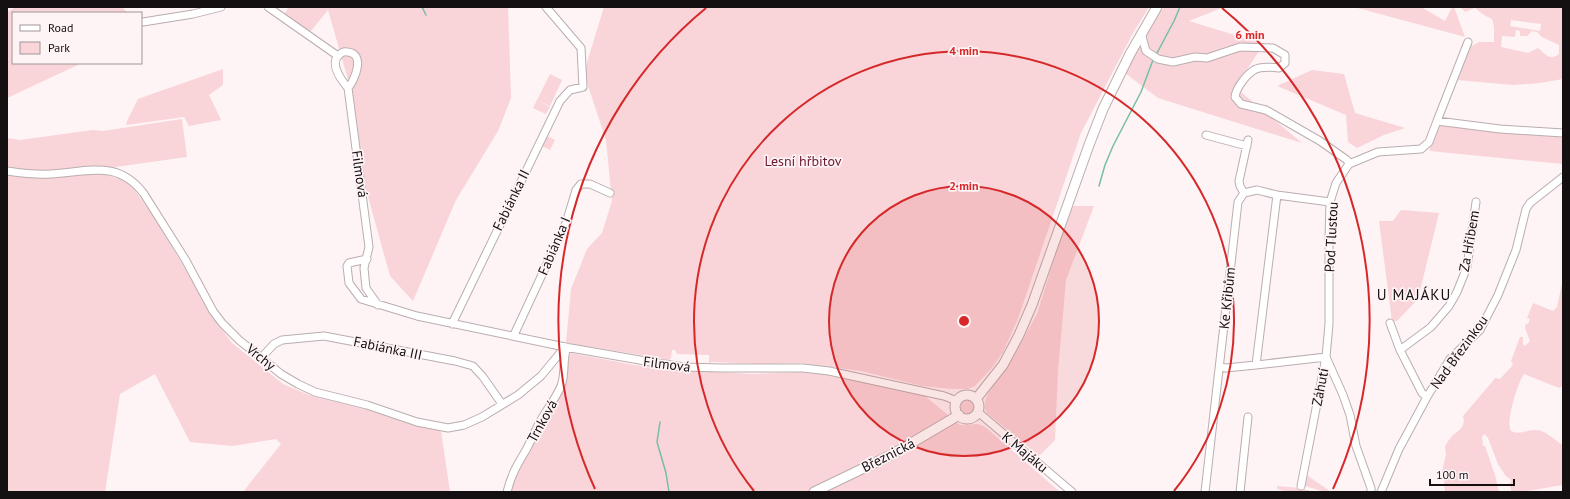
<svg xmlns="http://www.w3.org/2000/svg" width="1570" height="499" viewBox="0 0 1570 499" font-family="'PT Sans',sans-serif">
<rect width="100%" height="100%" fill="#fef3f5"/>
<path fill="#f9d4d9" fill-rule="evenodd" d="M16 7H124L123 8 128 13H13V63H82L7 98V12Z
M289 7H508L511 98 498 131 456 200 413 301 390 276 366 189 353 97 328 10 306 37 280 20Z
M604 7H1149L1133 33 1081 133 1018 319 1003 352 992 368 975 386 968 389H952L922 386 861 371 800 363 760 364 712 362 709 363V355L677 354 675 350H672L671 358 668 361 660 358 566 343 571 289 587 249 602 233 612 201 606 140 588 86 585 69Z
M1164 7H1224L1189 21 1264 44 1235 87 1302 143 1158 98 1125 73 1147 31Z
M1354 7H1421L1445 21 1452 7H1454L1465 37Z
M1460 7H1563V79L1540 83 1513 85 1457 80 1468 48 1479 42H1494V27L1492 19 1484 15 1475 8 1465 12ZM1511 20 1541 24 1540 31 1510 26ZM1516 30 1520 31V36H1527L1532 31 1537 32 1542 37 1559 45V54C1549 62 1545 53 1538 48L1528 53 1501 47 1502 36 1515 37Z
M223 69V85L209 95 221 120 189 126 184 117 126 125 127 121 138 99Z
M1312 70 1344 74 1355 113 1405 128 1384 135 1357 148 1348 142 1346 115 1277 86Z
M550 74 562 80 550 106 537 100Z
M537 100 550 107 546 114 533 108Z
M182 119 187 157 108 168 106 175 129 182 154 217 218 324 232 343 283 384 309 395 374 411 441 431 450 492H243L281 444 276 439 232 446 190 442 155 374 120 394 105 492H7V138L20 140 93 130 103 131Z
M1441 124 1563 136V164L1430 151V142Z
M547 136 555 140 550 150 542 146Z
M1074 206H1094L1066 280 1058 371 1055 440 1039 456 987 413C983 407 985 400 988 394L1022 341 1037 314 1070 208Z
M1401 210 1439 213 1418 299 1397 321H1392L1379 221H1393Z
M1563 279V386L1559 388 1524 374C1518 382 1505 423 1511 431 1522 436 1526 429 1536 430 1546 430 1555 441 1563 445V485C1546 487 1529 492 1512 492L1510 486 1511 480 1505 475 1498 464 1488 438 1485 434 1482 436 1483 446H1485L1495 475 1499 492H1445L1444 480 1442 472 1446 454 1445 446C1447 443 1450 438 1453 435 1460 430 1466 426 1463 416L1492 382 1495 378 1500 379 1513 365 1511 361 1520 337H1523V344L1525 346 1530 341 1525 328 1526 324H1528L1530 319 1527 318 1533 303 1553 311 1557 307Z
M571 353 634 365 698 371 752 374 801 372 835 375 925 396 960 425 978 424 985 427 1060 492H510L513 479Z
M960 407a8 8 0 1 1 16 0a8 8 0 1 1-16 0Z
M1305 474 1327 489 1330 492H1325L1302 485Z
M1277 486 1300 488 1313 492H1288L1277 489Z"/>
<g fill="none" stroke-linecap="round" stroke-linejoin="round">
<path stroke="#76bfa1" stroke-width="1.5" d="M422 7 426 15
M1156 55 1174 21 1180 7
M1099 186 1105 165 1113 146 1141 92 1153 60
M660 422 657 442 666 473 669 492"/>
<defs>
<path id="street" d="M268 7 338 56
M143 22 193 14 221 7
M1141 33 1146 51 1158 59 1173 62 1195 57 1207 58 1240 47 1273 48 1285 55V63L1279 68C1271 67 1261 66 1254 70 1246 75 1236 88 1235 97L1241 104 1266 110 1320 141 1347 160 1349 164
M348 88C355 80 366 53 347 52 344 51 341 53 339 55 329 64 342 81 348 88L369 247 364 268 366 288 378 305
M1437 121 1468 42
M1206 135 1247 146
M7 171C21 173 36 175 50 174 88 172 118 159 144 194L185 259 213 311 222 323 239 340 281 374 298 384 315 392 367 405 417 422 448 428 464 425 482 417 518 395 541 376 565 347
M1244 193 1240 186 1239 181 1248 140
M367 259 349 263 347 266 349 283 361 299 417 316 565 347 657 363 685 367 720 368H803L829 371 944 396 957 401
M1390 323 1400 350
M452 324 560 101 570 90 583 87 581 48 546 7
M514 335 566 223 576 190 581 184H590L610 193
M261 358 274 344 282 340 324 336 455 361 473 366 483 377 502 404
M1256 365 1277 195
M1220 367 1226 368 1256 365 1326 357 1301 486
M1427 397 1422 393 1400 350 1431 327 1449 306 1457 292 1467 267 1476 202
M978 412 1072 492
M507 492C511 475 517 465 526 450 531 441 535 430 541 420 547 409 556 398 561 386 566 373 562 360 567 347
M1205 492 1238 202 1244 193 1257 190 1277 195 1330 202
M1240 492 1248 417
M1371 492V488L1356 446 1350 415 1343 395 1326 357 1329 324V239L1330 202 1336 183 1349 164 1378 152 1421 149 1429 142 1437 121 1500 129 1563 133
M1381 492 1399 449 1427 397 1450 359 1480 330 1498 295 1516 250 1526 209 1530 203 1563 177"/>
<path id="secondary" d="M955 407a12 12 0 1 1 24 0a12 12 0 1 1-24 0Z
M976 399 1003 365 1019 335 1032 305 1089 145 1103 109 1130 54 1157 7
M814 492 891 455 959 415"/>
</defs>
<use href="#street" stroke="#baaeaf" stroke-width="9"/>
<use href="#secondary" stroke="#baaeaf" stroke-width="11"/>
<use href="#street" stroke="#fff" stroke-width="7"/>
<use href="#secondary" stroke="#fff" stroke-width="9"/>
</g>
<circle cx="964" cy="321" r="135" fill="#d62828" fill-opacity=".12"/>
<g fill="none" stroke="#d62828" stroke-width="2">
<circle cx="964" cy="321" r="135"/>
<path d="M754 491A270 270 0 1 1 1174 491"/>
<path d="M595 489A405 405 0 0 1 706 8M1222 8A405 405 0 0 1 1333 489"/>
</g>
<g text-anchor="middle" stroke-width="3.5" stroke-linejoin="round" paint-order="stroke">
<g font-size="14" fill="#6a1931" stroke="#fef3f5">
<text x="803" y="166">Lesní hřbitov</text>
</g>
<g font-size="14" fill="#141011" stroke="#fef3f5">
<text transform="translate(360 174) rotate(82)" y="5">Filmová</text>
<text transform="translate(511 200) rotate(-64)" y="5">Fabiánka II</text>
<text transform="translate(1331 237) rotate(-87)" y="5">Pod Tlustou</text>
<text transform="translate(1469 241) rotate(-80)" y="5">Za Hřibem</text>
<text transform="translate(554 246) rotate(-67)" y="5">Fabiánka I</text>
<text transform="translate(1227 298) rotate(-84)" y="5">Ke Křibům</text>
<text transform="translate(388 348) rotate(12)" y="5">Fabiánka III</text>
<text transform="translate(1459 352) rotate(-54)" y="5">Nad Březinkou</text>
<text transform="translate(261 357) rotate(39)" y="5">Vrchy</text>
<text transform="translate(667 364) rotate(7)" y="5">Filmová</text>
<text transform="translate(1320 387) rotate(-79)" y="5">Záhutí</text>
<text transform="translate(542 421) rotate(-61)" y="5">Trnková</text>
<text transform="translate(1025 452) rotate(40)" y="5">K Majáku</text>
<text transform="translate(888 455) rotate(-27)" y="5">Březnická</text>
</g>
<g font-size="15" letter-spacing="1" fill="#141011" stroke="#fef3f5">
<text x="1414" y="300">U MAJÁKU</text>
</g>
</g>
<circle cx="964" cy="321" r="6" fill="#d62828" stroke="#fef3f5" stroke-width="2"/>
<g font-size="12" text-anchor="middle" font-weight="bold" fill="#d62828" stroke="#fef3f5" stroke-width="3.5" stroke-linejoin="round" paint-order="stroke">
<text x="1250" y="39">6 min</text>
<text x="964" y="55">4 min</text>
<text x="964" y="190">2 min</text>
</g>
<rect width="1570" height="499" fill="none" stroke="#141011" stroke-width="16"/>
<rect x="12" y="12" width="130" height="52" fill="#fef3f5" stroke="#a0989a"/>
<rect x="20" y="25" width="20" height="6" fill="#ffffff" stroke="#a0989a"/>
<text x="48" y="32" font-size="12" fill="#141011">Road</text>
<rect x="20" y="42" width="20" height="12" fill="#f9d4d9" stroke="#a0989a"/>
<text x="48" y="52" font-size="12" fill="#141011">Park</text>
<path d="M1430 479v6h84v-6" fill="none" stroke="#141011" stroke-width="2"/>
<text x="1436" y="479" font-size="12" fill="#141011" stroke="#fef3f5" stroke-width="3" paint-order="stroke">100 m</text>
</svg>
